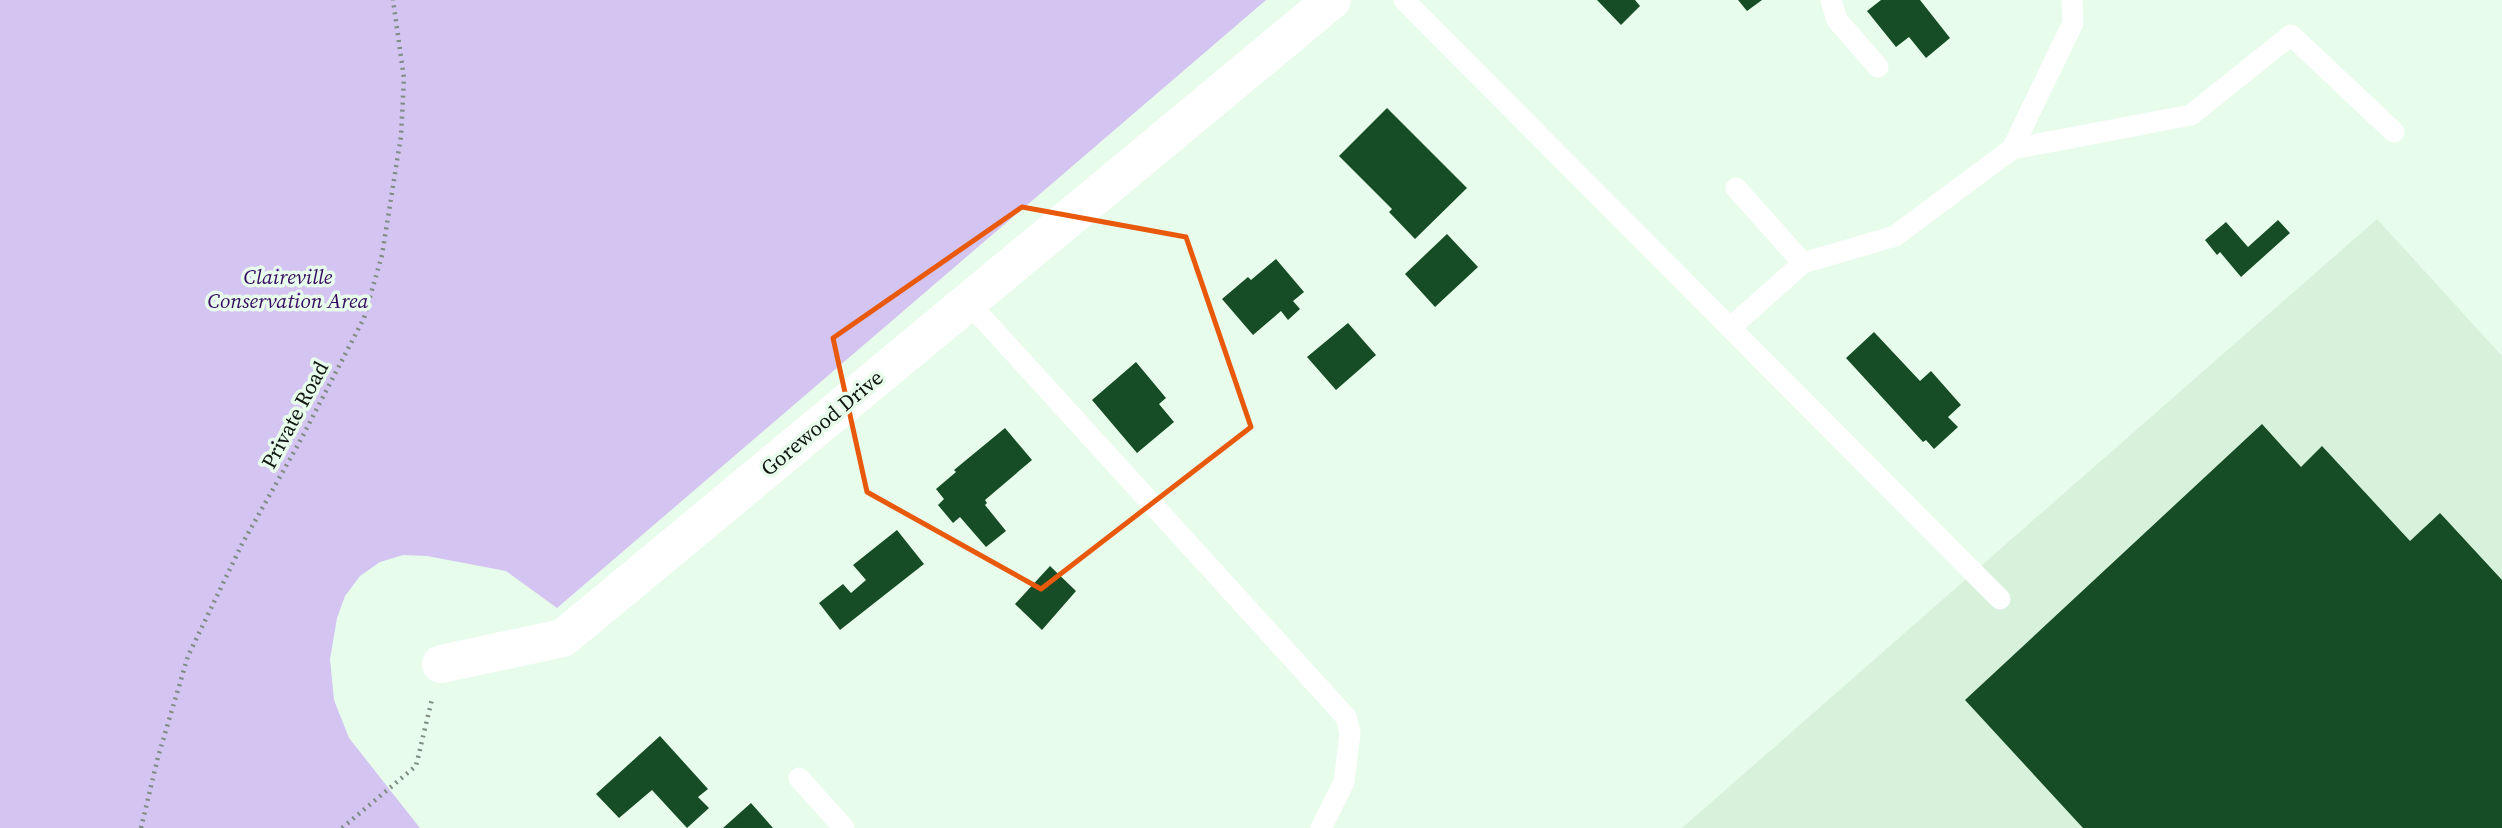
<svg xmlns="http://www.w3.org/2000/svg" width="2502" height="828" viewBox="0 0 2502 828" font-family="'Source Serif 4',serif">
<rect width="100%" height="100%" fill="#e8fceb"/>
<path fill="#d7f1db" d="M2377 219 2502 356V828H1682Z"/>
<path fill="#d3c4f2" d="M0 0H1266L557 608 506 571 427 556 403 555 380 562 360 576 345 596 337 618 330 659 334 700 349 738 420 828H0Z"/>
<path fill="#164c26" d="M1597 0H1635L1640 6 1621 25Z
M1738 0H1762L1747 11Z
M1881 0H1920L1950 38 1926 58 1909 37 1896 47 1867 11Z
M1387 108 1467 188 1415 239 1389 212 1392 209 1339 156Z
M2278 220 2290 233 2241 277 2220 252 2217 255 2205 240 2226 222 2248 247Z
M1447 234 1478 267 1435 307 1405 274Z
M1276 259 1304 292 1293 301 1300 309 1288 320 1281 311 1253 335 1222 299 1248 277 1251 280Z
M1348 323 1376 355 1336 390 1307 357Z
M1874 332 1920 381 1931 371 1961 405 1948 417 1958 427 1934 449 1926 440 1923 442 1846 358Z
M1136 362 1166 398 1159 404 1174 422 1137 453 1092 400Z
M2262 424 2301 467 2322 446 2410 541 2440 513 2502 580V828H2083L1965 700Z
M1005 428 1032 460 985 500 987 503 985 505 1006 531 986 547 960 517 953 523 938 505 944 499 936 489 956 472 954 470Z
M897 530 924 564 840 630 819 603 843 584 851 593 866 580 853 565Z
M1050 566 1076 591 1042 630 1015 604Z
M660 736 708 789 698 797 709 808 687 828 652 790 619 818 596 794Z
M751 803 773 828H723Z"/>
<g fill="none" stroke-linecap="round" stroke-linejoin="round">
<path stroke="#7f8c81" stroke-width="4.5" stroke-dasharray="2 5" stroke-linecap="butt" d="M141 828 158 757 188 656 242 544 299 443 364 318 382 255 401 136 404 78 393 0
M342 828 416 766 432 699"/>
<path stroke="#fff" stroke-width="21" d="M1404 0 2000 599
M1831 0 1837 20 1878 67
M2012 149 2073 23 2072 0
M1736 188 1803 263
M968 302 1346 717 1350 733 1344 782 1321 828
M1730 328 1803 263 1895 236 2012 149 2191 115 2291 35 2394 132
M799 778 844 828"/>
<path stroke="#fff" stroke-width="38" d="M441 664 563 638 1332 0"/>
</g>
<path fill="none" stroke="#e8590c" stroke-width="5" stroke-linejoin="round" d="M1022 207 1186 237 1251 427 1041 589 867 492 833 338Z"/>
<g text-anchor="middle" stroke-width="7" stroke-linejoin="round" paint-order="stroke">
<g font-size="21" font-style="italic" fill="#370b61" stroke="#e8fceb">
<text x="288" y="284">Claireville<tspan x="288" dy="24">Conservation Area</tspan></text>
</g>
<g font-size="21" fill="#101611" stroke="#e8fceb">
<text transform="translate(295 415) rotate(-62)" y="7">Private Road</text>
<text transform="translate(822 423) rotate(-40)" y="7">Gorewood Drive</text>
</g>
</g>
</svg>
